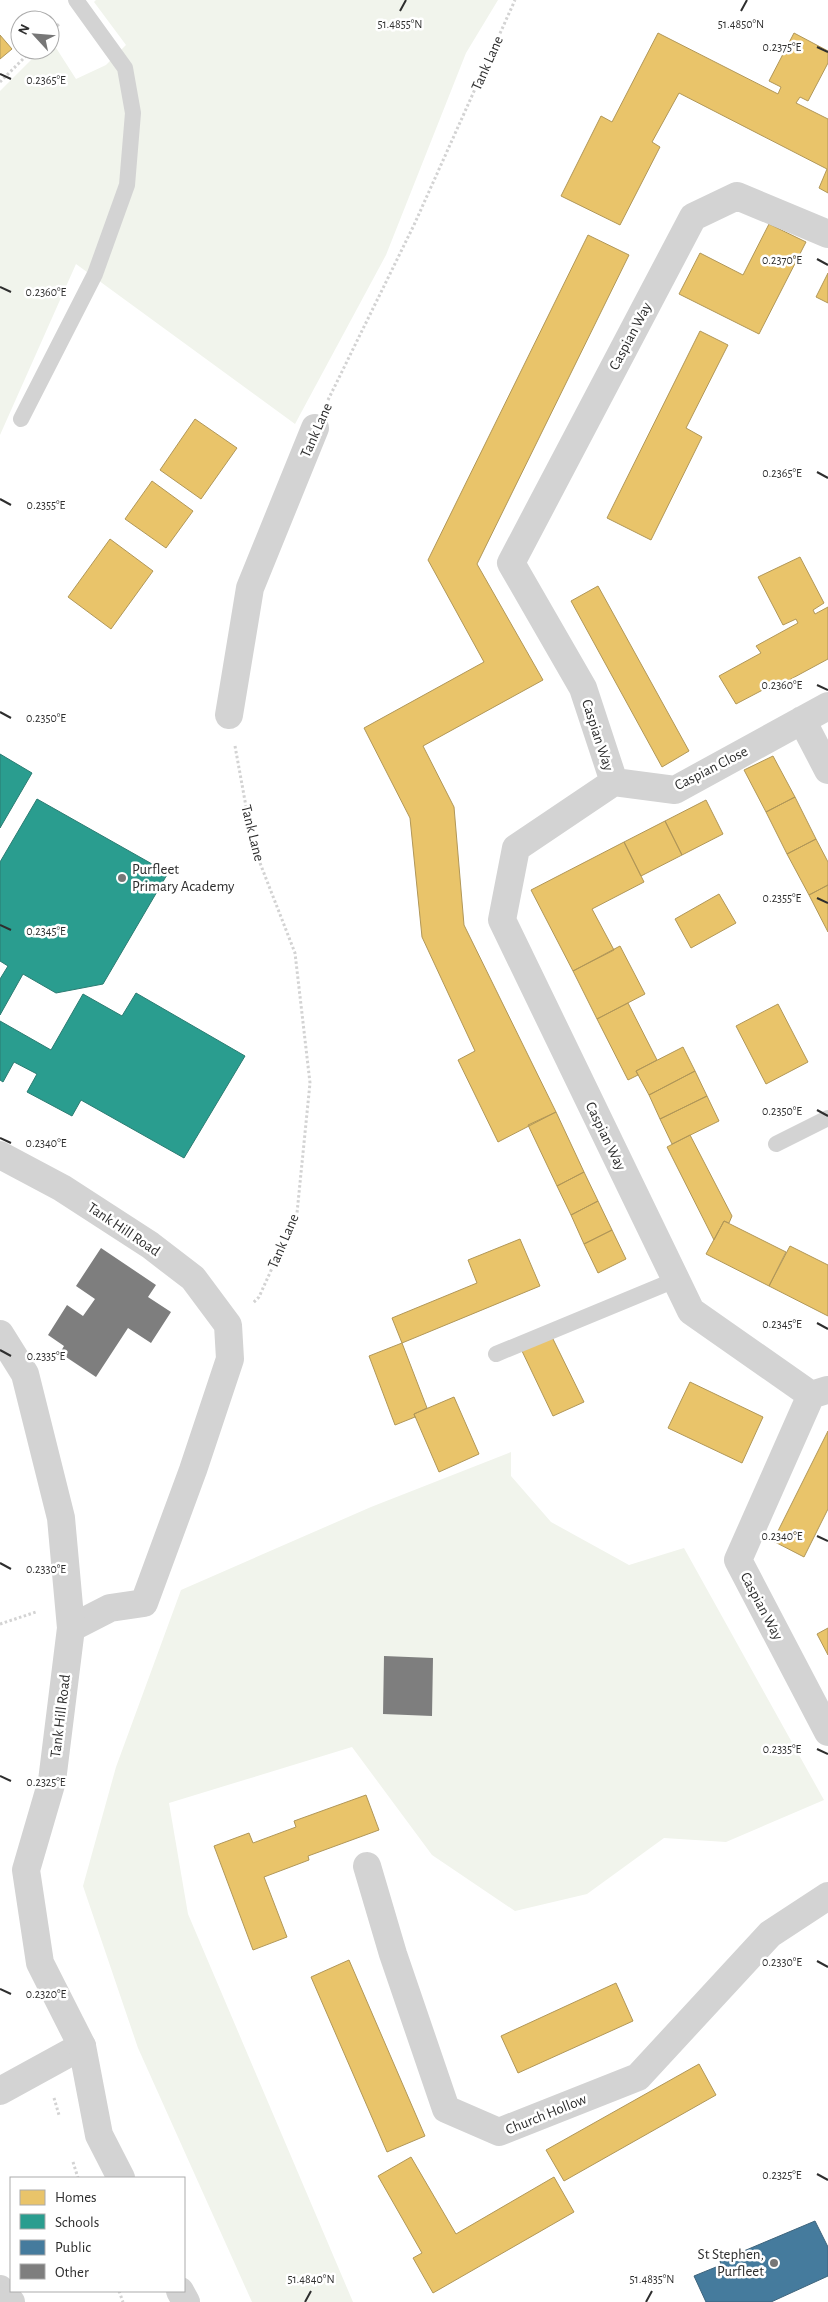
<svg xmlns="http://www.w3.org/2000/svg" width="828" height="2302" viewBox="0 0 828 2302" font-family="'Alegreya Sans',sans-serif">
<rect width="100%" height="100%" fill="#fff"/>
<path fill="#f1f4ec" d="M96 0H498L466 53 386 255 295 424 76 264 0 435V91L41 50H50L51 40 76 79 106 65 126 45 94 2Z
M511 1452V1476L551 1522 629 1565 684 1548 824 1800 726 1842 664 1838 587 1894 515 1911 432 1855 352 1747 169 1803 188 1914 353 2302H252L138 2048 83 1886 116 1767 181 1590 371 1507Z"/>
<path fill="#e9c46a" stroke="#b19758" d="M658 33 778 94 781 87 769 81 794 33 828 51V63L808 101 800 97 796 103 828 119V193L819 188 827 169 679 93 652 142 660 147 620 225 561 196 601 116 612 122Z
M0 35 12 49 0 59Z
M769 224 806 242 759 334 679 294 700 253 743 275Z
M588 235 629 255 477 564 543 680 423 746 454 807 464 925 556 1112 498 1142 458 1060 475 1051 422 937 410 818 364 728 484 662 428 560Z
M828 273V303L816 297Z
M700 331 728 345 686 428 702 437 651 540 607 518Z
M195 419 237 448 201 499 160 470Z
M152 481 193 511 166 548 125 519Z
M110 539 153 571 111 629 68 597Z
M800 557 824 603 813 610 815 614 828 607V659L778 686 776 683 736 704 719 676 761 653 756 646 798 623 796 619 783 625 758 577Z
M598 586 689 751 662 767 571 601Z
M773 756 795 797 766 812 744 770Z
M795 797 816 839 787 854 766 812Z
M706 800 723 834 682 855 665 821Z
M665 821 682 855 641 876 624 842Z
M816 839 828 862V885L809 895 787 854Z
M624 842 644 882 592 909 614 950 573 971 531 890Z
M828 885V932L809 895Z
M719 894 736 923 691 948 675 919Z
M620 946 645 994 597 1019 573 971Z
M628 1003 657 1060 636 1071 638 1075 628 1080 597 1019Z
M778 1004 808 1062 766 1084 736 1026Z
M683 1047 695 1071 649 1095 636 1071Z
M695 1071 707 1096 660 1119 649 1095Z
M707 1096 719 1121 672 1144 660 1119Z
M556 1112 584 1172 557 1186 528 1125Z
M690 1135 732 1216 729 1223 724 1221 714 1240 667 1147Z
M584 1172 598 1201 571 1215 557 1186Z
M598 1201 612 1230 584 1244 571 1215Z
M724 1221 786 1252 769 1286 706 1254Z
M612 1230 626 1259 598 1273 584 1244Z
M520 1239 540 1286 402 1343 392 1318 477 1283 468 1260Z
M790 1246 828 1265V1316L769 1286Z
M552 1337 584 1402 553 1416 522 1351Z
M402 1343 427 1408 414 1414 415 1417 395 1425 369 1356Z
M690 1382 763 1417 742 1463 668 1428Z
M454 1397 479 1454 439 1472 414 1414Z
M828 1431V1509L804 1557 773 1541Z
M828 1628V1655L817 1634Z
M366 1795 379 1830 308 1856 309 1860 264 1877 287 1937 253 1950 214 1846 249 1833 253 1843 296 1827 294 1821Z
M349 1960 425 2136 387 2152 311 1977Z
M616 1983 633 2021 518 2073 501 2036Z
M699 2064 716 2095 564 2181 546 2150Z
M411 2157 456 2234 554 2177 574 2212 433 2293 413 2258 422 2253 378 2176Z"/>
<path fill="#2a9d8f" stroke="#2b7c72" d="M0 754 32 773 0 828Z
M37 799 168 873 103 984 56 993 23 974 0 1015V979L8 966 0 961V862Z
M136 993 245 1056 184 1158 81 1100 72 1116 27 1092 37 1074 14 1062 3 1082 0 1080V1021L51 1050 83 994 122 1016Z"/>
<path fill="#457b9d" stroke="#3e647c" d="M815 2221 828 2247V2276L771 2302H706L694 2276 721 2265 720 2261Z"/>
<path fill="#7e7e7e" d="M101 1248 156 1285 148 1297 171 1312 151 1343 128 1328 96 1377 60 1353 64 1346 48 1335 67 1305 83 1316 95 1299 76 1286Z
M384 1656 433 1658 432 1716 383 1714Z"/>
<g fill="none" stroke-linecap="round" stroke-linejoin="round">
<path stroke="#d3d3d3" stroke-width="3" stroke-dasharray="2.5 2.5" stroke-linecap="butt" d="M50 33 60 23
M0 82 32 50
M328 400 414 225 515 0
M235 746 253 845 295 953 310 1083 297 1213 259 1297 253 1303
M0 1624 36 1612
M54 2098 59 2115
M73 2162 78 2178
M119 2291 123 2302"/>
<path stroke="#d3d3d3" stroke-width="16" d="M21 419 95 274 127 185 133 113 125 68 76 0
M776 1144 828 1118
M496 1354 675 1280"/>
<path stroke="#d3d3d3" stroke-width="28" d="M229 715 250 588 315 428
M802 720 828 770
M614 782 675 790 828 706
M0 1155 62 1188 150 1245 193 1278 228 1325 230 1359 193 1470 144 1603 110 1608 71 1628
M827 1390 811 1395 738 1560 828 1732
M811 1395 691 1311 502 920 516 848 614 782 583 688 511 563 693 217 737 196 828 234
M367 1866 393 1954 446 2109 499 2132 638 2077 770 1934 828 1896
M0 2091 82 2046
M0 2289 11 2302"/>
<path stroke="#d3d3d3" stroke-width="28" d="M0 1334 25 1374 61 1518 71 1628 52 1781 26 1870 40 1963 82 2046 99 2135 121 2178
M180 2291 186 2302"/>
</g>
<path fill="none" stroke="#2e2e2e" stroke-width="2" d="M400 11 406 0M741 11 747 0M817 47 828 52M0 74 11 79M817 259 828 265M0 287 11 292M817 472 828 478M0 499 11 505M817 685 828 690M0 712 11 718M817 898 828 903M0 925 11 930M817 1110 828 1116M0 1138 11 1143M817 1323 828 1329M0 1350 11 1356M817 1536 828 1541M0 1563 11 1569M817 1749 828 1754M0 1776 11 1781M817 1961 828 1967M0 1989 11 1994M817 2174 828 2180M305 2302 311 2291M646 2302 652 2291"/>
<g fill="#777" stroke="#fff" stroke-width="2">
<circle cx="122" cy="878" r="5"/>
<circle cx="774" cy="2263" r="5"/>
</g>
<g text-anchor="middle" stroke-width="5" stroke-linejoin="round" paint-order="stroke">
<g font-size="15" fill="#2e2e2e" stroke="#fff">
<text transform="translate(487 63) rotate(-66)" y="5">Tank Lane</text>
<text transform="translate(630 336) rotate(-62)" y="5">Caspian Way</text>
<text transform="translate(316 430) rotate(-66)" y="5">Tank Lane</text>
<text transform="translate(598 735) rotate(72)" y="5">Caspian Way</text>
<text transform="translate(711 768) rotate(-27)" y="5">Caspian Close</text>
<text transform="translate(253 833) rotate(76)" y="5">Tank Lane</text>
<text transform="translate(606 1136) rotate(64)" y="5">Caspian Way</text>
<text transform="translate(124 1229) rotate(34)" y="5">Tank Hill Road</text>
<text transform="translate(283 1241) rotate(-67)" y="5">Tank Lane</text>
<text transform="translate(762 1606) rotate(62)" y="5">Caspian Way</text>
<text transform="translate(60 1716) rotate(-83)" y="5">Tank Hill Road</text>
<text transform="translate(546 2114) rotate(-22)" y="5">Church Hollow</text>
</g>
<g font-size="15" fill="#2e2e2e" stroke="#fff" text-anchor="start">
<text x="132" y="874">Purfleet<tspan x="132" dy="17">Primary Academy</tspan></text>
<text x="764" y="2259" text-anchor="end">St Stephen,<tspan x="764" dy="17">Purfleet</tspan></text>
</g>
</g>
<g font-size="12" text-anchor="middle" fill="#2e2e2e" stroke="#fff" stroke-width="5" stroke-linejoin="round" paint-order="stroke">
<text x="400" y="28">51.4855°N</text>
<text x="741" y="28">51.4850°N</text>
<text x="782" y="51">0.2375°E</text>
<text x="46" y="84">0.2365°E</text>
<text x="782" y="264">0.2370°E</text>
<text x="46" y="296">0.2360°E</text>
<text x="782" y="477">0.2365°E</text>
<text x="46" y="509">0.2355°E</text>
<text x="782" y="689">0.2360°E</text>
<text x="46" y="722">0.2350°E</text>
<text x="782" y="902">0.2355°E</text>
<text x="46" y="935">0.2345°E</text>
<text x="782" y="1115">0.2350°E</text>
<text x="46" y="1147">0.2340°E</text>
<text x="782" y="1328">0.2345°E</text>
<text x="46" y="1360">0.2335°E</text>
<text x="782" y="1540">0.2340°E</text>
<text x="46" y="1573">0.2330°E</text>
<text x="782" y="1753">0.2335°E</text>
<text x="46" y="1786">0.2325°E</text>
<text x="782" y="1966">0.2330°E</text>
<text x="46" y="1998">0.2320°E</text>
<text x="782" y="2179">0.2325°E</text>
<text x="311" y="2283">51.4840°N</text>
<text x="652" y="2283">51.4835°N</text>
</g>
<rect x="10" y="2177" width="175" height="115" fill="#ffffff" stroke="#ababab"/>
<rect x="20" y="2190" width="25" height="15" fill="#e9c46a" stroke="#ababab"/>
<text x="55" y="2202" font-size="15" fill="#2e2e2e">Homes</text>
<rect x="20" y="2214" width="25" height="15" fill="#2a9d8f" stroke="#ababab"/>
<text x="55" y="2227" font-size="15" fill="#2e2e2e">Schools</text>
<rect x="20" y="2240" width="25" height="15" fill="#457b9d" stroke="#ababab"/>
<text x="55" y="2252" font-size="15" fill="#2e2e2e">Public</text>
<rect x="20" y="2264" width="25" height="15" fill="#7e7e7e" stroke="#ababab"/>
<text x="55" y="2277" font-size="15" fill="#2e2e2e">Other</text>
<g transform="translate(35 35) rotate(296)"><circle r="24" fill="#ffffff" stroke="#ababab"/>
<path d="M0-4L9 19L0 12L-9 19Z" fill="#777777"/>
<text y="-8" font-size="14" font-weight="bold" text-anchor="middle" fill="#2e2e2e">N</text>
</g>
</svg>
